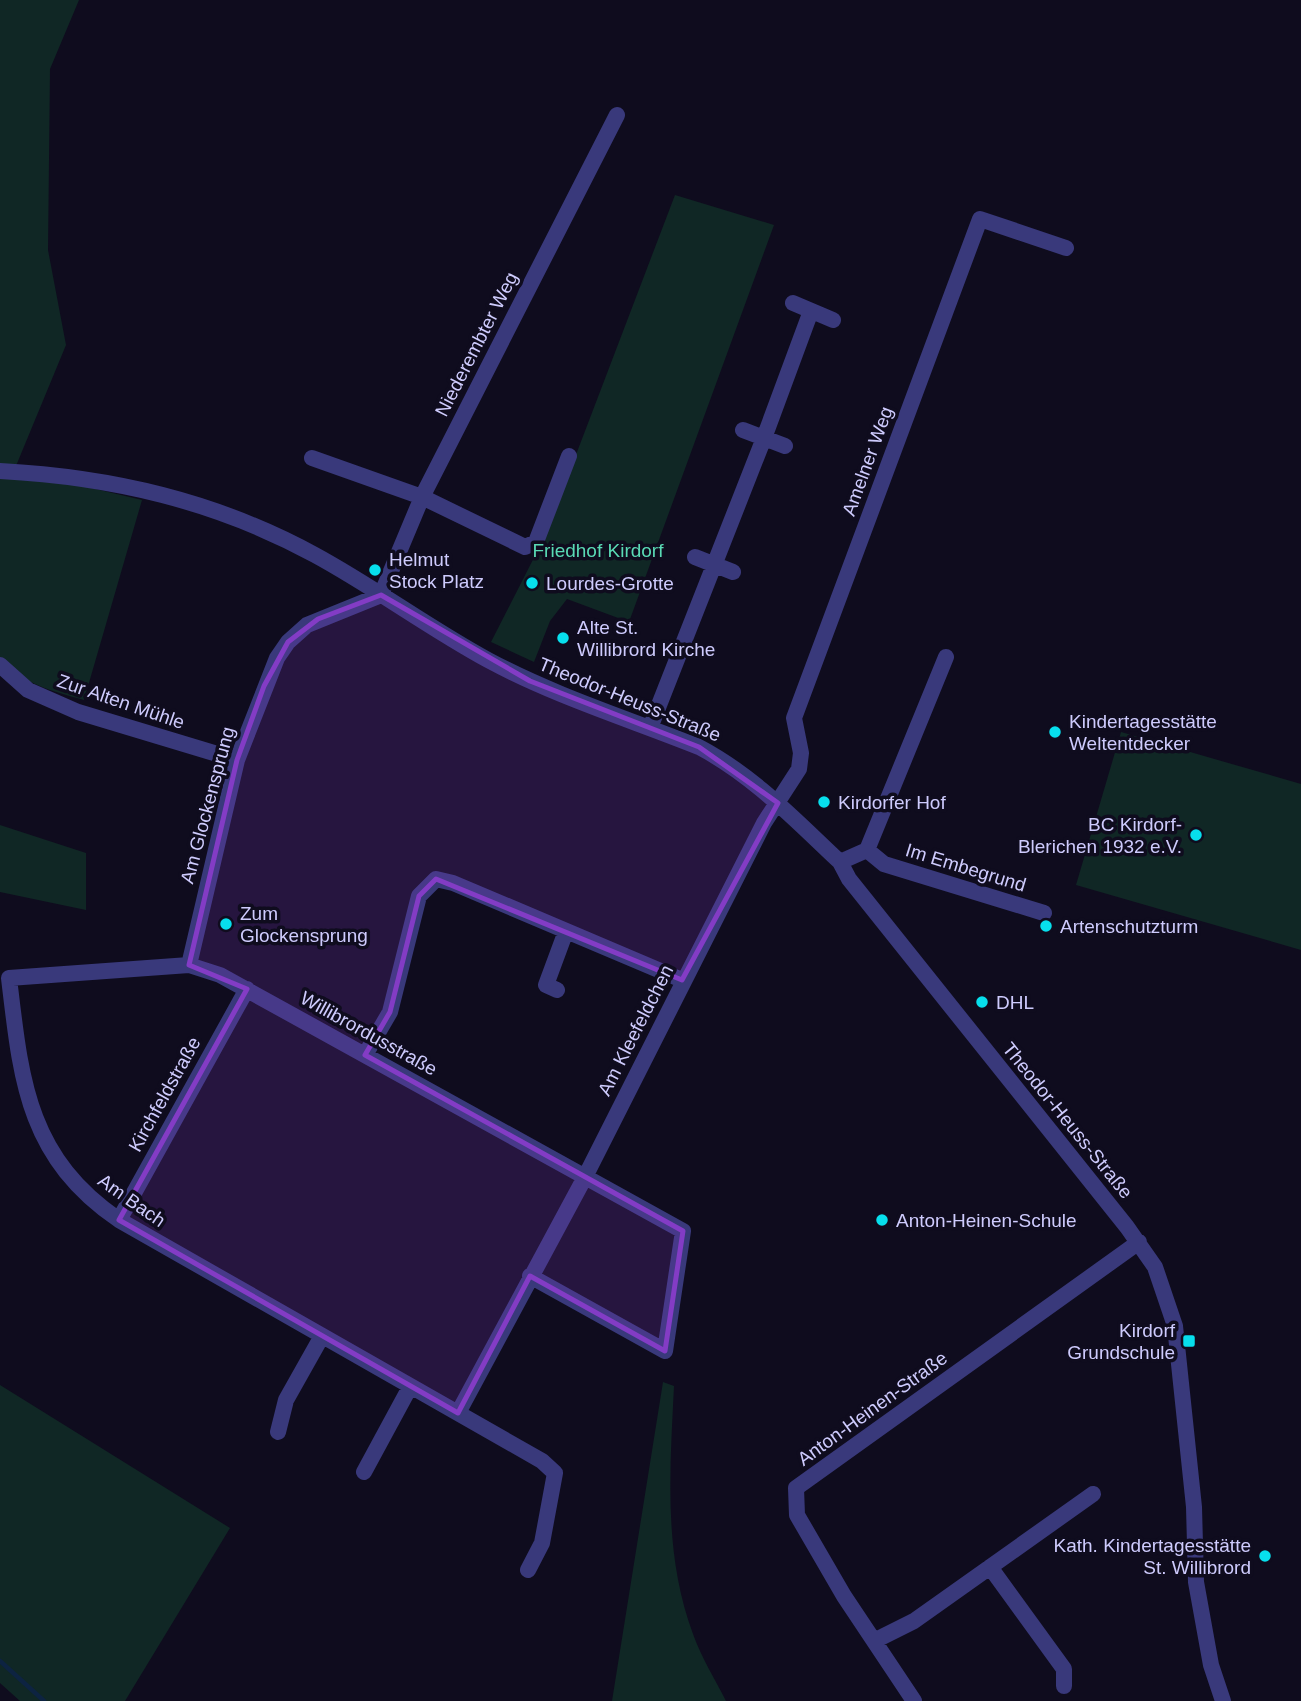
<svg xmlns="http://www.w3.org/2000/svg" width="1301" height="1701" viewBox="0 0 1301 1701" font-family="Helvetica,sans-serif">
<rect width="100%" height="100%" fill="#0f0c1e"/>
<path fill="#102725" d="M0 0H79L50 69 48 250 66 345 11 478 83 486 142 500 84 700C52 691 23 684 0 659Z
M675 195 774 225 629 622 567 599 550 621 534 662 491 642 545 536Z
M1121 732 1301 784V950L1076 885Z
M0 825 86 853V910L0 892Z
M663 1382 674 1386C670 1470 663 1553 693 1634 701 1657 715 1679 726 1701H612Z
M0 1385 230 1528 125 1701H20L0 1683Z"/>
<g fill="none" stroke-linecap="round" stroke-linejoin="round">
<path stroke="#0d2341" stroke-width="4.5" d="M0 1661 44 1701"/>
<path stroke="#39397b" stroke-width="16" d="M793 303 833 320
M743 430 785 446
M312 458 422 497 525 547 536 542 569 456
M0 471C112 477 216 501 315 555 374 587 429 628 488 660 555 696 629 719 699 747 754 776 795 820 840 862L849 879 1127 1227 1155 1267 1175 1326 1194 1507 1196 1582 1211 1665 1223 1701
M695 557 733 572
M0 665 28 690 78 712 237 760
M650 728 764 438 811 311
M867 850 946 657
M840 862 867 850 884 864 1044 913
M189 965 237 760 277 658 288 642 307 625 381 595 422 497 617 115
M557 990 546 985 566 931
M365 1055 390 1012 419 896 436 879 453 883 682 980
M119 1220 247 989
M458 1413 585 1177 764 823 799 769 801 753 794 718 980 219 1066 248
M278 1432 286 1400 322 1336
M364 1472 410 1387
M990 1567 1064 1669V1686
M528 1570 542 1543 555 1473 542 1461 119 1220C27 1157 21 1080 9 978L189 965 220 975 683 1231 665 1351 530 1276
M876 1640 914 1621 1093 1494
M914 1701 844 1596 797 1515 796 1488 1139 1242"/>
</g>
<path fill="#833cc5" fill-opacity="0.2" stroke="#833cc5" stroke-width="5" stroke-linejoin="round" d="M381 595 530 681 699 747 778 803 682 980 436 879 419 896 390 1012 365 1055 683 1231 665 1351 530 1276 458 1413 119 1220 247 989 189 965 237 760 264 686 288 642 318 619Z"/>
<g fill="#07dfed" stroke="#0f0c1e" stroke-width="2.5">
<circle cx="375" cy="570" r="7"/>
<circle cx="532" cy="583" r="7"/>
<circle cx="563" cy="638" r="7"/>
<circle cx="1055" cy="732" r="7"/>
<circle cx="824" cy="802" r="7"/>
<circle cx="1196" cy="835" r="7"/>
<circle cx="226" cy="924" r="7"/>
<circle cx="1046" cy="926" r="7"/>
<circle cx="982" cy="1002" r="7"/>
<circle cx="882" cy="1220" r="7"/>
<rect x="1182" y="1334" width="14" height="14" rx="3.5"/>
<circle cx="1265" cy="1556" r="7"/>
</g>
<g text-anchor="middle" stroke-width="7" stroke-linejoin="round" paint-order="stroke">
<g font-size="19" fill="#cecbfd" stroke="#0f0c1e">
<text transform="translate(476 344) rotate(-63)" y="7">Niederembter Weg</text>
<text transform="translate(867 461) rotate(-70)" y="7">Amelner Weg</text>
<text transform="translate(630 699) rotate(22)" y="7">Theodor-Heuss-Straße</text>
<text transform="translate(121 701) rotate(19)" y="7">Zur Alten Mühle</text>
<text transform="translate(207 805) rotate(-75)" y="7">Am Glockensprung</text>
<text transform="translate(966 867) rotate(17)" y="7">Im Embegrund</text>
<text transform="translate(635 1030) rotate(-63)" y="7">Am Kleefeldchen</text>
<text transform="translate(369 1033) rotate(29)" y="7">Willibrordusstraße</text>
<text transform="translate(164 1094) rotate(-61)" y="7">Kirchfeldstraße</text>
<text transform="translate(1068 1120) rotate(51)" y="7">Theodor-Heuss-Straße</text>
<text transform="translate(132 1200) rotate(35)" y="7">Am Bach</text>
<text transform="translate(872 1408) rotate(-36)" y="7">Anton-Heinen-Straße</text>
</g>
<g font-size="19" fill="#5adab5" stroke="#0f0c1e">
<text x="598" y="557">Friedhof Kirdorf</text>
</g>
<g font-size="19" fill="#cecbfd" stroke="#0f0c1e" text-anchor="start">
<text x="389" y="566">Helmut<tspan x="389" dy="22">Stock Platz</tspan></text>
<text x="546" y="590">Lourdes-Grotte</text>
<text x="577" y="634">Alte St.<tspan x="577" dy="22">Willibrord Kirche</tspan></text>
<text x="1069" y="728">Kindertagesstätte<tspan x="1069" dy="22">Weltentdecker</tspan></text>
<text x="838" y="809">Kirdorfer Hof</text>
<text x="1182" y="831" text-anchor="end">BC Kirdorf-<tspan x="1182" dy="22">Blerichen 1932 e.V.</tspan></text>
<text x="240" y="920">Zum<tspan x="240" dy="22">Glockensprung</tspan></text>
<text x="1060" y="933">Artenschutzturm</text>
<text x="996" y="1009">DHL</text>
<text x="896" y="1227">Anton-Heinen-Schule</text>
<text x="1175" y="1337" text-anchor="end">Kirdorf<tspan x="1175" dy="22">Grundschule</tspan></text>
<text x="1251" y="1552" text-anchor="end">Kath. Kindertagesstätte<tspan x="1251" dy="22">St. Willibrord</tspan></text>
</g>
</g>
</svg>
